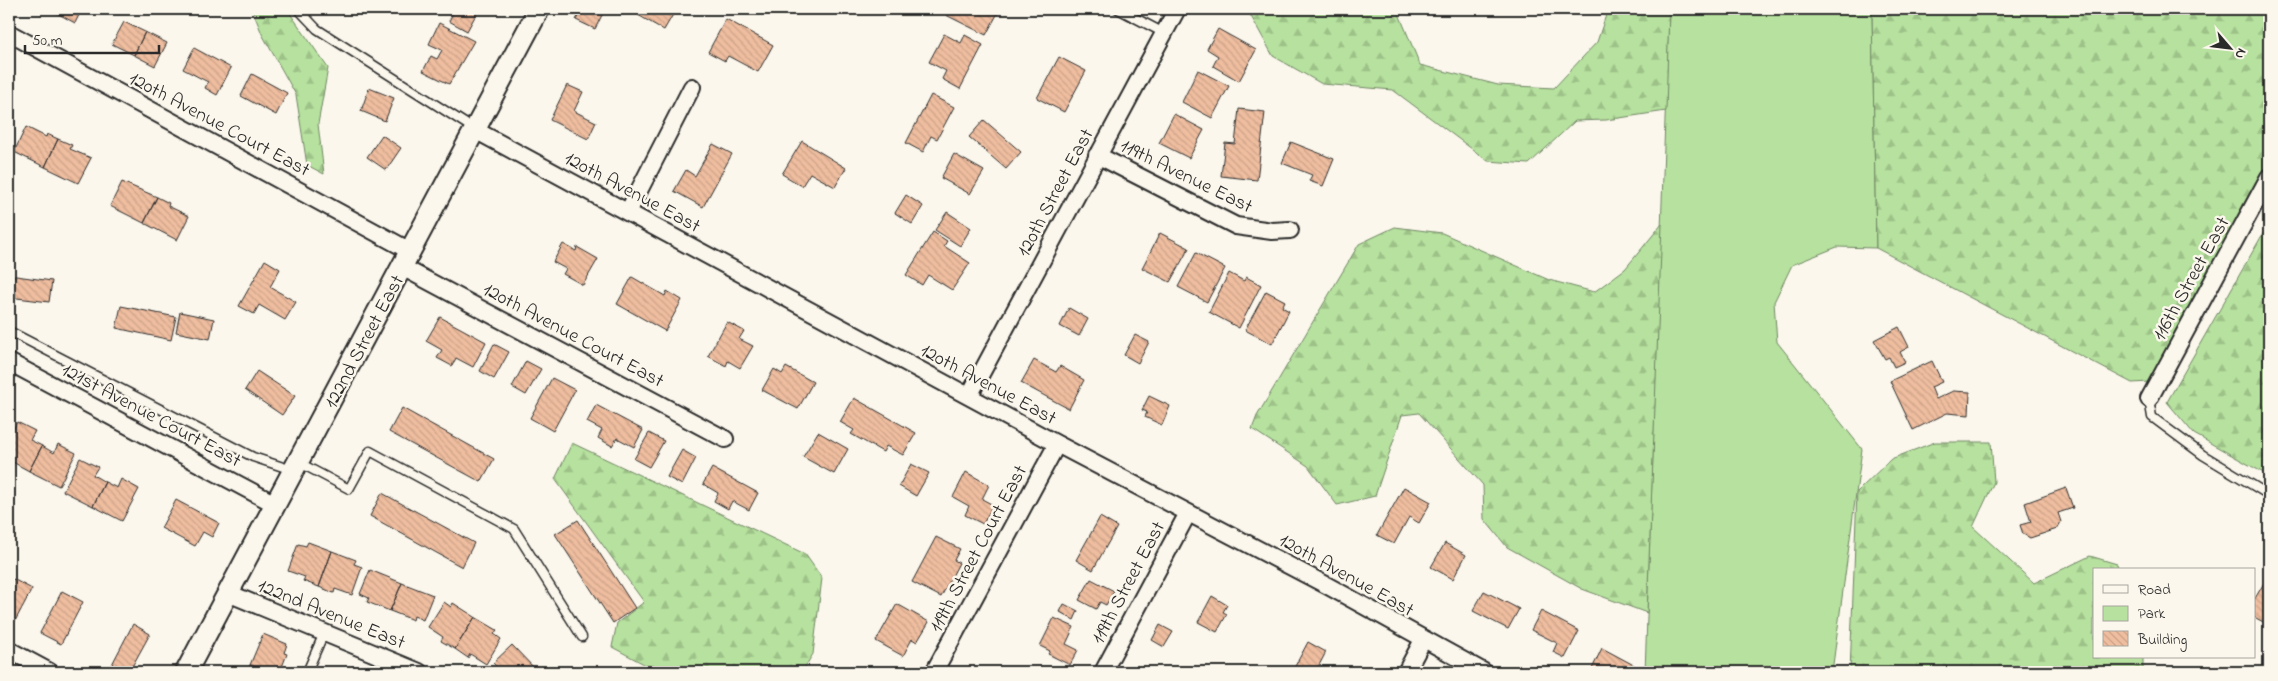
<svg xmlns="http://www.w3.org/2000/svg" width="2278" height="681" viewBox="0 0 2278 681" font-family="'Indie Flower',sans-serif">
<defs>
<pattern id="forest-firs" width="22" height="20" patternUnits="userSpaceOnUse" patternTransform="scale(1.25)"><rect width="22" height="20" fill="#b6e19e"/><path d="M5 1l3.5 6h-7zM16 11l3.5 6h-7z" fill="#9dc188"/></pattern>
<pattern id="building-back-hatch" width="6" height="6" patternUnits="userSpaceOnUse" patternTransform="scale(1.25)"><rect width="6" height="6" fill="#efbd9f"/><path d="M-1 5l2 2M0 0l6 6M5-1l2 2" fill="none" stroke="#cda389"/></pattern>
</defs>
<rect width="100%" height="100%" fill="#fbf7ec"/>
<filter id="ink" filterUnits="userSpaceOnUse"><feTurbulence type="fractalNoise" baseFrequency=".02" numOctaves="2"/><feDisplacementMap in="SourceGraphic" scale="10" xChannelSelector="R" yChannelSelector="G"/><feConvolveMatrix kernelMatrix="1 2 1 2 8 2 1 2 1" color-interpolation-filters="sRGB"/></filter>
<g filter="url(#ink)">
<path fill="#b6e19e" stroke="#708664" d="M1669 9H1872L1876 248 1837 247 1792 265 1774 302 1777 342 1862 449 1832 672H1645Z"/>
<path fill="url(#forest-firs)" stroke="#708664" d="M252 9H287L328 68 318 124 324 174 307 165 296 95 262 34Z
M1247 9H1397L1420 65 1498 85 1554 88 1597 42 1608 9H1669L1666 111 1606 120 1575 121 1529 164 1488 161 1393 90 1322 84 1273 56Z
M1872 9H2269V164L2149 382 2132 383 1876 248Z
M2269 223V476L2194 434 2167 402Z
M1662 224 1647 613 1582 589 1507 547 1484 519 1483 485 1419 413 1402 415 1375 496 1337 505 1308 466 1252 429 1257 416 1359 244 1395 227 1442 233 1549 280 1594 292 1625 269Z
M1935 442H1991L1994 482 1973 527 2034 583 2090 556 2117 564 2119 570H2094V657H2143V672H1850L1857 492 1891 459Z
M572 443 805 554 822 578 813 654 802 672H659L612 647 617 623 644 602 555 479Z"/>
<path fill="url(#building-back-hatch)" stroke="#2b2b2b" d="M55 9H82L75 23 53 11Z
M455 9H479L467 31 449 21Z
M582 9H600L604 11 595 29 576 20Z
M641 9H671L675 11 664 30 638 15Z
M949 9H1000L986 35 946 15Z
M726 19 773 45 758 72 728 56 725 61 708 52Z
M124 22 145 32 134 55 112 44Z
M439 23 474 41 449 84 423 71 431 56 437 59 442 50 429 44Z
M1218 29 1256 50 1239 81 1213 66 1218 56 1207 49Z
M145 32 167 43 155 66 134 55Z
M944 34 961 43 965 35 983 45 960 89 942 79 946 71 929 62Z
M194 48 231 68 217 95 205 88 208 82 183 69Z
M1059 57 1086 71 1064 112 1037 98Z
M1198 70 1229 86 1212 118 1182 102Z
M252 74 287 93 276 115 241 96Z
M567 85 583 92 574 111 596 122 588 139 550 120Z
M369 88 394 98 385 121 361 111Z
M931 95 954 107 937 139 931 136 923 152 906 143Z
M1239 109 1265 112 1257 180 1221 176 1225 143 1235 144Z
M1174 114 1204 130 1189 158 1159 143Z
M984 120 1021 152 1006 169 969 137Z
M26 127 46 137 47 134 58 139 45 167 14 152Z
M382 135 401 148 386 170 367 157Z
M58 139 72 145 70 149 91 158 78 183 45 167Z
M802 141 846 168 835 187 810 173 802 186 782 174Z
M1291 142 1334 159 1323 186 1309 181 1312 175 1282 163Z
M713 144 732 154 703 207 674 191 686 170 695 176Z
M954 154 984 171 970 194 941 178Z
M122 182 157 197 144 223 110 206Z
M906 195 923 206 912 224 895 213Z
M157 197 169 203 168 206 189 216 177 240 144 223Z
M947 212 971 228 960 246 935 230Z
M933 232 947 241 944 246 970 263 952 290 928 275 922 285 906 275Z
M1160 233 1189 248 1170 282 1142 268Z
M563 244 576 251 577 247 598 259 583 285 563 274 566 269 553 262Z
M1196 253 1225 268 1207 302 1178 287Z
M265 260 280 269 270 287 296 302 285 320 259 305 254 314 239 306Z
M1229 273 1244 281 1246 277 1261 285 1239 328 1209 312Z
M9 275 52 281 49 302 9 297Z
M632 277 665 296 667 291 682 300 665 331 617 304Z
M1266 291 1285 301 1282 307 1289 311 1272 344 1245 330Z
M121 306 176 317 171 340 116 328Z
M1069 308 1088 319 1079 336 1060 326Z
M180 312 214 319 210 339 176 332Z
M440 317 486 342 473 367 456 358 452 366 437 358 442 350 426 341Z
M727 322 744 331 739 339 753 346 740 368 728 361 726 366 708 356Z
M1899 327 1909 347 1900 352 1905 362 1894 367 1889 357 1885 359 1874 340Z
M1135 335 1149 342 1138 363 1124 355Z
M494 344 509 352 494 379 480 371Z
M1034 360 1056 372 1060 366 1084 380 1069 409 1021 383Z
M526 361 541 369 526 395 512 387Z
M1932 361 1942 382 1931 387 1936 399 1953 391 1970 392 1969 415 1947 413 1913 430 1890 381Z
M786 367 813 382 798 409 762 390 774 369 782 374Z
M257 371 295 396 282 415 245 390Z
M552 378 575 390 553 431 530 418Z
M1149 396 1170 406 1162 425 1145 417 1147 412 1142 410Z
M854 398 916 433 903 455 886 446 883 452 851 434 854 430 840 422Z
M596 405 643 430 634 447 617 438 612 446 598 438 602 430 587 422Z
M402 408 494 459 481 482 389 432Z
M17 422 35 431 30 440 42 446 29 471 9 460V438Z
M818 432 848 449 834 474 803 457Z
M649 433 664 441 649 467 634 459Z
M58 444 76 453 59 486 29 471 42 446 54 453Z
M682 450 696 458 682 485 667 477Z
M80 458 98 467 93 475 105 482 93 506 63 491Z
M911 464 929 473 916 496 899 486Z
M712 468 758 493 749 510 732 501 728 509 714 501 718 493 703 484Z
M966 472 989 485 982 499 993 505 983 524 965 515 969 506 953 497Z
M121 479 139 489 122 521 93 506 105 482 117 488Z
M1404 487 1431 502 1419 523 1409 517 1394 544 1377 535Z
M2066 488 2073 508 2058 513 2061 522 2057 529 2030 538 2023 534 2020 525 2031 522 2025 503Z
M382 493 474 543 462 567 370 516Z
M176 500 219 523 212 537 203 532 195 546 161 528Z
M1100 517 1117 527 1093 570 1076 560Z
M578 520 635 608 613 623 555 534Z
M936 537 960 549 954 560 959 563 941 597 912 582Z
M308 542 332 551 319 587 303 581 305 577 288 571 298 544 306 546Z
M1445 543 1466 555 1453 579 1431 567Z
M332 551 356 560 354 564 362 567 352 595 335 589 334 593 319 587Z
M370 570 402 583 390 611 367 602 369 598 360 594Z
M13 579 32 589 15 621 9 618V587Z
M1091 579 1114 591 1106 605 1100 602 1096 609 1079 600Z
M402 583 433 595 423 620 414 616 413 620 390 611Z
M2264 583 2269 586V625L2254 617V600Z
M62 591 83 602 61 644 40 633Z
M1484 591 1519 609 1508 629 1473 611Z
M1212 596 1227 605 1223 612 1227 614 1217 632 1198 622Z
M444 602 451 607 453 603 475 617 455 649 441 641 443 637 428 627Z
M897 604 929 622 917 642 912 639 903 656 876 641Z
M1064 604 1078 611 1074 620 1060 612Z
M1541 611 1579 631 1565 658 1553 652 1557 643 1531 630Z
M475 617 497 630 494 634 501 639 486 664 470 654 468 658 455 649Z
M1054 618 1074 627 1066 644 1078 650 1070 665 1048 654 1050 651 1040 646Z
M133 624 150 634 129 672H108Z
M1160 625 1173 632 1164 647 1152 640Z
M263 634 287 644 284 653 287 654 280 672H267L250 665Z
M1308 642 1326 652 1317 669 1323 672H1292Z
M512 645 535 669 532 672H496L499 669 493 663Z
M1602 648 1643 670 1642 672H1598L1592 669Z
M250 665 267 672H246Z"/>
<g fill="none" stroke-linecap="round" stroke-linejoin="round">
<defs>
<path id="service" d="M298 9 317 29 474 129
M1118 9 1164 33
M9 331 253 457 292 470
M2149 399 2152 417 2203 455 2269 495
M298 462 349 489 370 451 514 529 582 637
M307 672 324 633"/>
<path id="minor" d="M9 33 410 251
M475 130 1057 444 1328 586 1484 672
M1097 155 1236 226 1272 231 1290 230
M628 212 692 87
M402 267 725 439
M9 362 275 504
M969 396 1177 9
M2149 399 2269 177
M228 593 419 672
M9 650 50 672
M934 672 1057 444
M1103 672 1188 513
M1406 672 1423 640"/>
<path id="tertiary" d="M186 672 539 9"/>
</defs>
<use href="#service" stroke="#2b2b2b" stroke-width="11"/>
<use href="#minor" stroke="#2b2b2b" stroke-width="20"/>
<use href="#tertiary" stroke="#2b2b2b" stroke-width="24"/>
<use href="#service" stroke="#fbf7ec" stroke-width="8"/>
<use href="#minor" stroke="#fbf7ec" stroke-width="16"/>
<use href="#tertiary" stroke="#fbf7ec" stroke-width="20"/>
</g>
</g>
<g text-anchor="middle" stroke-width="5" stroke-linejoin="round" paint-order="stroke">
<g font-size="20" fill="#2b2b2b" stroke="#fbf7ec">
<text transform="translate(220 123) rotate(28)" y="7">120th Avenue Court East</text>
<text transform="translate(1187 175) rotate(26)" y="7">119th Avenue East</text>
<text transform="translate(633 191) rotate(28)" y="7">120th Avenue East</text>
<text transform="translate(1054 192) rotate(-62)" y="7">120th Street East</text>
<text transform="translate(2190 278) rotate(-61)" y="7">116th Street East</text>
<text transform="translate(574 334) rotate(28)" y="7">120th Avenue Court East</text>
<text transform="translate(363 341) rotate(-62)" y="7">122nd Street East</text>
<text transform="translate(989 383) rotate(28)" y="7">120th Avenue East</text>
<text transform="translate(152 414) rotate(28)" y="7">121st Avenue Court East</text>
<text transform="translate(977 548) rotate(-62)" y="7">119th Street Court East</text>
<text transform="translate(1347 574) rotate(29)" y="7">120th Avenue East</text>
<text transform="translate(1127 582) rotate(-62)" y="7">119th Street East</text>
<text transform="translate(332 613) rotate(22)" y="7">122nd Avenue East</text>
</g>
</g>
<rect width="2278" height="681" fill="none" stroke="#fbf7ec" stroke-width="30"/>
<rect x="15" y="15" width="2248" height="651" fill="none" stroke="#2b2b2b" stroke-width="2" filter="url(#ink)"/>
<rect x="2093" y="568" width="162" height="90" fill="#fbf7ec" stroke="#a8a59f"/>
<rect x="2103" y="585" width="25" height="8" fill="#fbf7ec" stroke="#a8a59f"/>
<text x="2138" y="594" font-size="15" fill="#2b2b2b">Road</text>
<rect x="2103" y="606" width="25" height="15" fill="#b6e19e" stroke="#a8a59f"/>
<text x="2138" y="618" font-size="15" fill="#2b2b2b">Park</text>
<rect x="2103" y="631" width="25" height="15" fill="url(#building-back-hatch)" stroke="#a8a59f"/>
<text x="2138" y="644" font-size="15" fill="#2b2b2b">Building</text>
<g transform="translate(2230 48) rotate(118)" stroke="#fbf7ec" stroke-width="4" paint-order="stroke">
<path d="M0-4L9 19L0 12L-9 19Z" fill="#2b2b2b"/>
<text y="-8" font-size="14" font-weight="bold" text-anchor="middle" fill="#2b2b2b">N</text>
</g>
<path d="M25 45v8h134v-8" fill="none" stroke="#2b2b2b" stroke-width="2.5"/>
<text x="32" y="45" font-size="15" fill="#2b2b2b" stroke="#fbf7ec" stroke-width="4" paint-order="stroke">50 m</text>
</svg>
